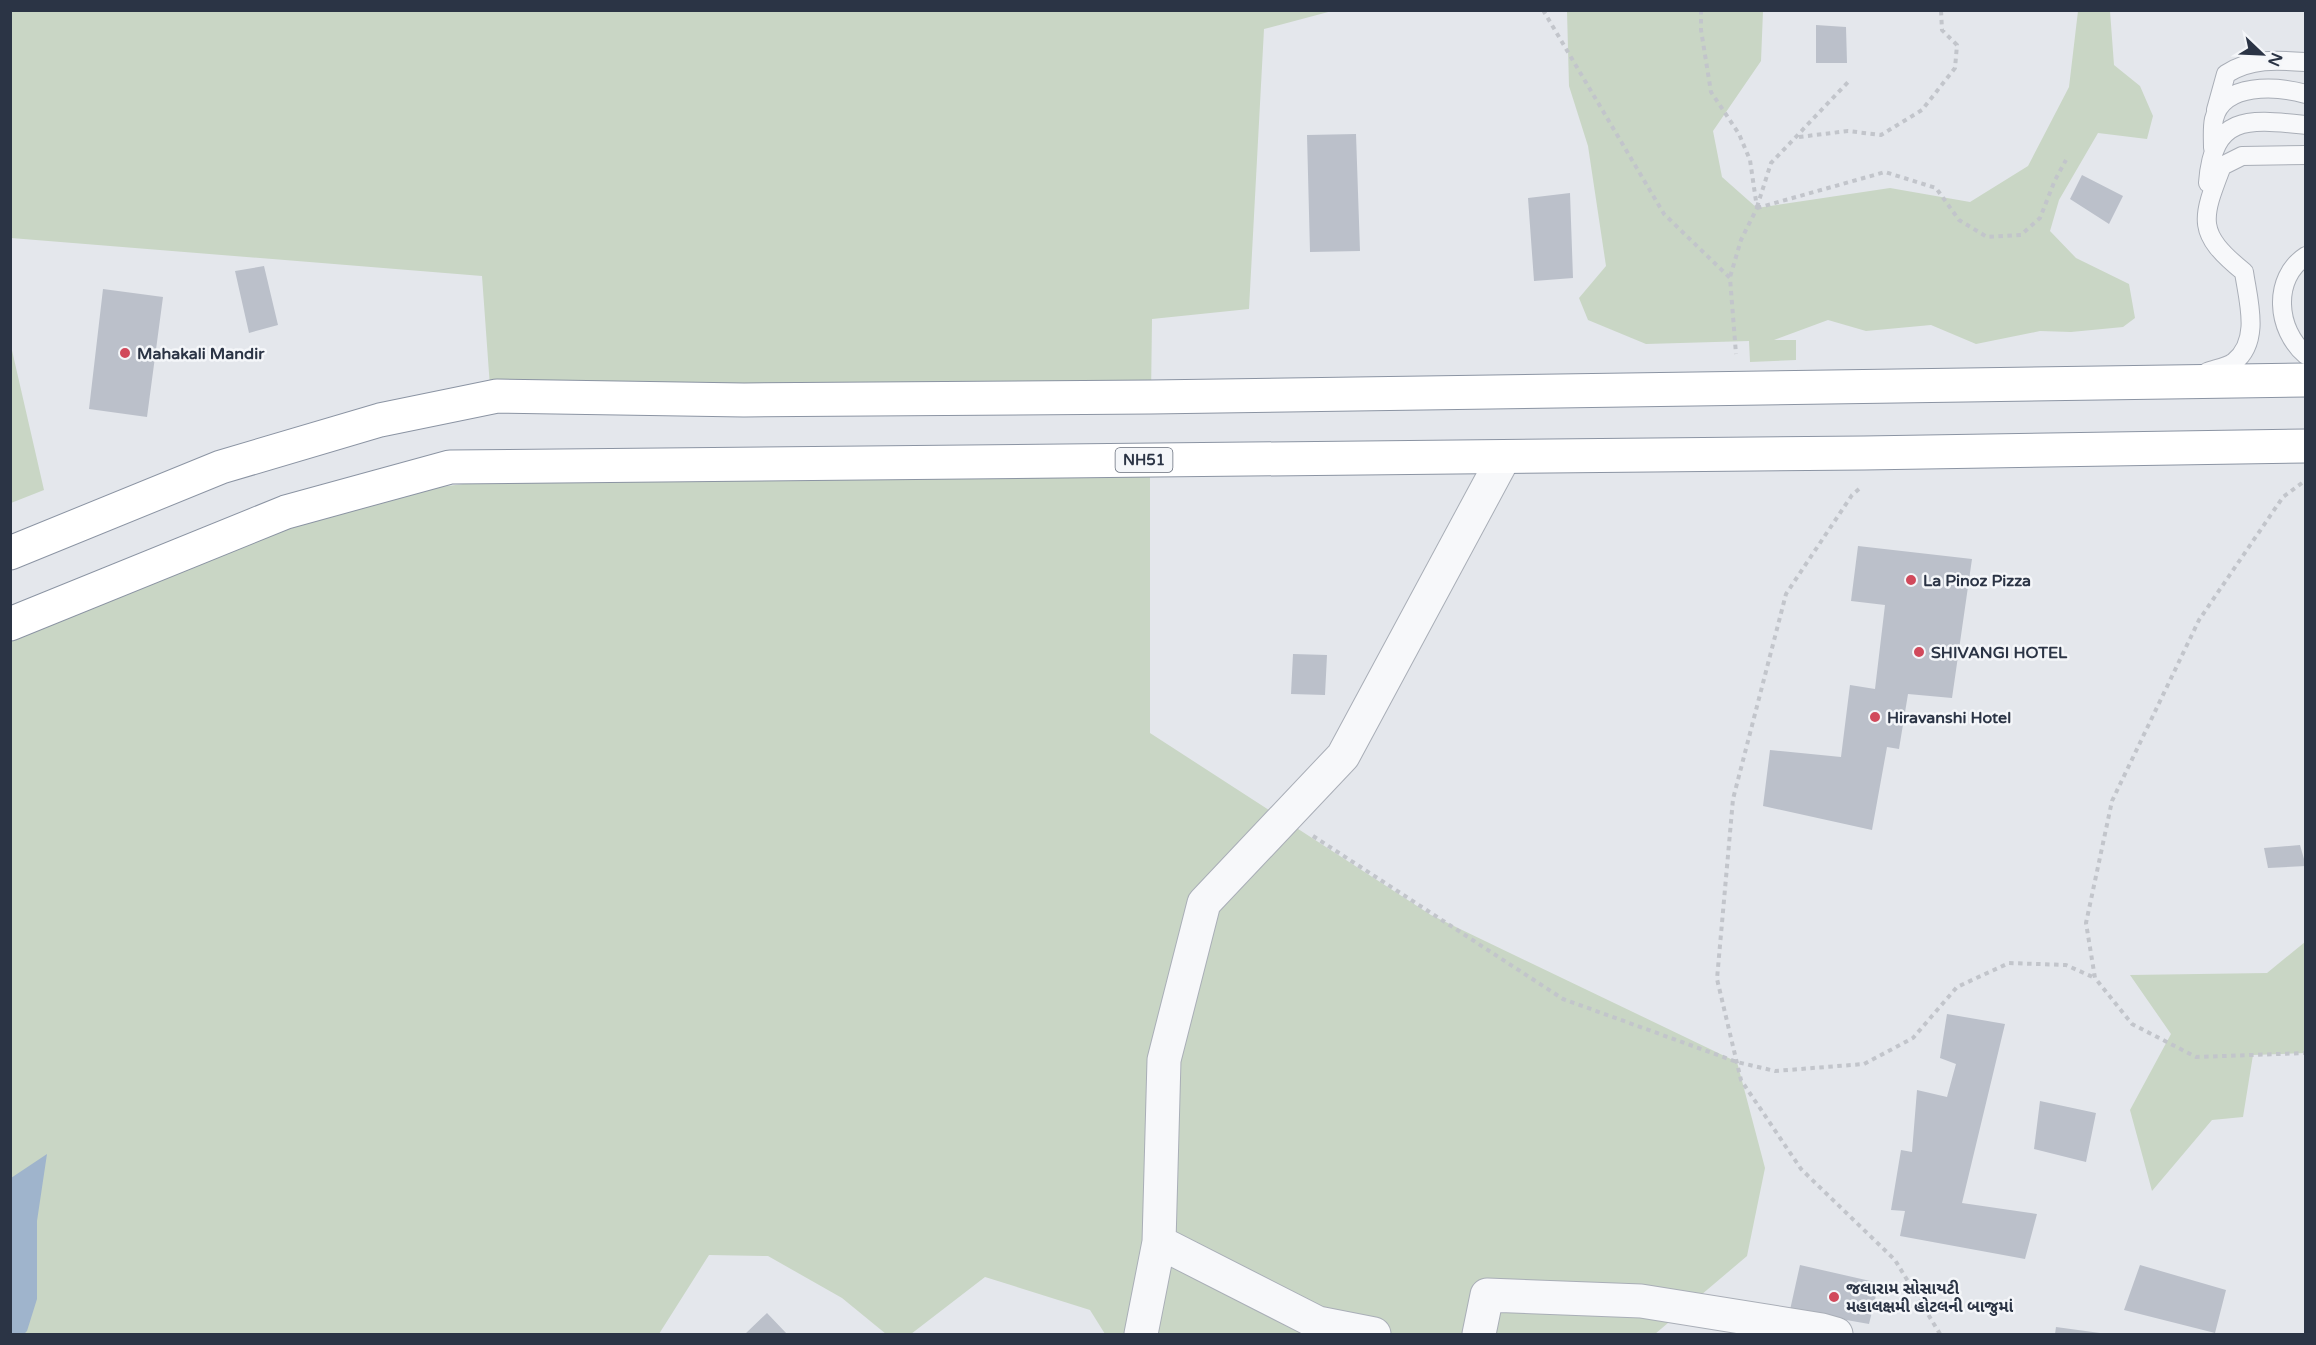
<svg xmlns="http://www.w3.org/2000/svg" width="2316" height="1345" viewBox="0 0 2316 1345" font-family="'Varela Round','Noto Sans Gujarati',sans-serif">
<rect width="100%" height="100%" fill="#e4e7ec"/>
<path fill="#c9d6c5" d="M10 11H1332L1264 29 1249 309 1152 319 1151 397 490 387 482 276 11 238Z
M1567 11H1763L1761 61 1713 131 1722 177 1757 208 1890 188 1970 202 2028 166 2069 87 2078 11H2110L2114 65 2140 86 2153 116 2147 139 2098 133 2059 200 2050 231 2076 258 2129 284 2135 318 2123 327 2071 332 2040 331 1976 344 1931 325 1866 331 1828 320 1774 340H1796V360L1750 362 1749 341 1646 344 1588 320 1579 298 1606 266 1588 146 1569 86Z
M11 346 44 490 11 503H10Z
M1150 460V733L1431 915 1737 1062 1765 1168 1747 1256 1655 1334H1105L1090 1310 985 1277 911 1334H886L842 1298 768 1256 709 1255 659 1334H11V624L323 502 603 466Z
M2305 942V1053L2253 1055 2243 1117 2212 1120 2152 1191 2130 1110 2171 1034 2130 975 2267 973Z"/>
<path fill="#9fb4cc" d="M47 1154 37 1221V1299L27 1331 24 1334H11V1178Z"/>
<path fill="#bbc0ca" d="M1816 25 1846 27 1847 63H1816Z
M1356 134 1360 251 1310 252 1307 135Z
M2082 175 2123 196 2109 224 2070 199Z
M1570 193 1573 278 1534 281 1528 198Z
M264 266 278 325 249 333 235 271Z
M103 289 163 297 147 417 89 409Z
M1858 546 1972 559 1952 698 1908 694 1899 749 1887 747 1872 830 1763 806 1770 750 1841 757 1850 685 1875 689 1885 605 1851 601Z
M1293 654 1327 655 1325 695 1291 694Z
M2300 845 2306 866 2268 868 2264 848Z
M1947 1014 2005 1024 1962 1203 2037 1214 2025 1259 1900 1236 1905 1211 1891 1210 1901 1150 1912 1152 1917 1090 1947 1097 1956 1064 1940 1058Z
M2040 1101 2096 1113 2086 1162 2034 1149Z
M1800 1265 1879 1283 1869 1324 1790 1310Z
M2140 1265 2226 1290 2215 1333 2124 1310Z
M767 1313 787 1334H745Z
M2056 1327 2100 1333V1334H2055Z"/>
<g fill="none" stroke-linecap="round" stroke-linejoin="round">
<defs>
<path id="service" d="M2216 110 2226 74C2251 58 2277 60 2306 62
M2213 148C2213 139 2212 128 2214 119 2223 82 2277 86 2306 94
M2208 183C2213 114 2248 119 2306 125
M2306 256C2272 278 2276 330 2306 355
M2207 372C2215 369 2228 367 2234 362 2261 341 2248 300 2244 272 2196 233 2201 220 2222 166L2242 156 2306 155"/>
<path id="minor" d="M1159 1242 1318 1323 1374 1334
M1141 1334 1159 1242 1164 1060 1204 903 1343 756 1504 457
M1479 1334 1487 1295 1641 1301 1822 1330 1836 1334"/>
<path id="trunk" d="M10 553 221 467 380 420 497 396 744 400 1151 397 2306 380
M10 624 286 512 450 467 1864 453 2306 446"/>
</defs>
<use href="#service" stroke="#a9aeb7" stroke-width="20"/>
<use href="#minor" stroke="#a9aeb7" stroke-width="35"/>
<use href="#trunk" stroke="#8b94a3" stroke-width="35"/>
<path stroke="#c2c5cb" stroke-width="4" stroke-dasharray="4.5 4.5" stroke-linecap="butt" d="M1543 10 1664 214 1730 278 1736 354
M1701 10V30L1711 92 1739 134 1750 160 1757 208 1741 240 1730 277
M1799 137 1848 131 1881 135 1922 110 1955 68 1957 45 1942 30 1941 10
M1757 207 1771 163 1850 80
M1757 208 1885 172 1936 188 1959 220 1987 237 2021 235 2040 218 2055 180 2066 160
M2302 483 2283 497 2199 620 2112 801 2086 923 2095 978 2132 1024 2196 1057 2306 1053
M1859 489 1852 495 1786 594 1733 799 1717 979 1741 1080 1801 1169 1895 1260 1940 1334
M1313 836 1563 999 1737 1062 1775 1071 1864 1064 1913 1038 1957 987 2009 963 2066 965 2095 978"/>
<use href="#service" stroke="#f7f8fa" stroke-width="18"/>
<use href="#minor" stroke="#f7f8fa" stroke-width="33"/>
<use href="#trunk" stroke="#fff" stroke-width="33"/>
</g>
<g fill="#d1495b" stroke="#f4f6f9" stroke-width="2">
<circle cx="125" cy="353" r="6"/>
<circle cx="1911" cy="580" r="6"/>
<circle cx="1919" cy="652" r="6"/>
<circle cx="1875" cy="717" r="6"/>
<circle cx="1834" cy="1297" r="6"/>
</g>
<g text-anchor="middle" stroke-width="5" stroke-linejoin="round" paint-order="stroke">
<rect fill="#f4f6f9" stroke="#676e7b" stroke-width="1.5" x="1115.5" y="448" width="57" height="24" rx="4.5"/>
<g font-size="15" font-weight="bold" fill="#2b3445">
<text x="1144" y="465">NH51</text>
</g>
<g font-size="16" font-weight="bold" fill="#2b3445" stroke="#f4f6f9" text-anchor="start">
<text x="137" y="359">Mahakali Mandir</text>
<text x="1923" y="586">La Pinoz Pizza</text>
<text x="1931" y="658">SHIVANGI HOTEL</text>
<text x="1887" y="723">Hiravanshi Hotel</text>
<text x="1846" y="1294">જલારામ સોસાયટી<tspan x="1846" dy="18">મહાલ‌ક્ષમી હોટલની બાજુમાં</tspan></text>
</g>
</g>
<rect width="2316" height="1345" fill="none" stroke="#2b3445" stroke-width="24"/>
<g transform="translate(2262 54) rotate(113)" stroke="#f4f6f9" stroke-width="4.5" paint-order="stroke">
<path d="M0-4.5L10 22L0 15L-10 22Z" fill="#2b3445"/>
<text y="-9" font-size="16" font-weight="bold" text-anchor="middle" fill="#2b3445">N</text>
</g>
</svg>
